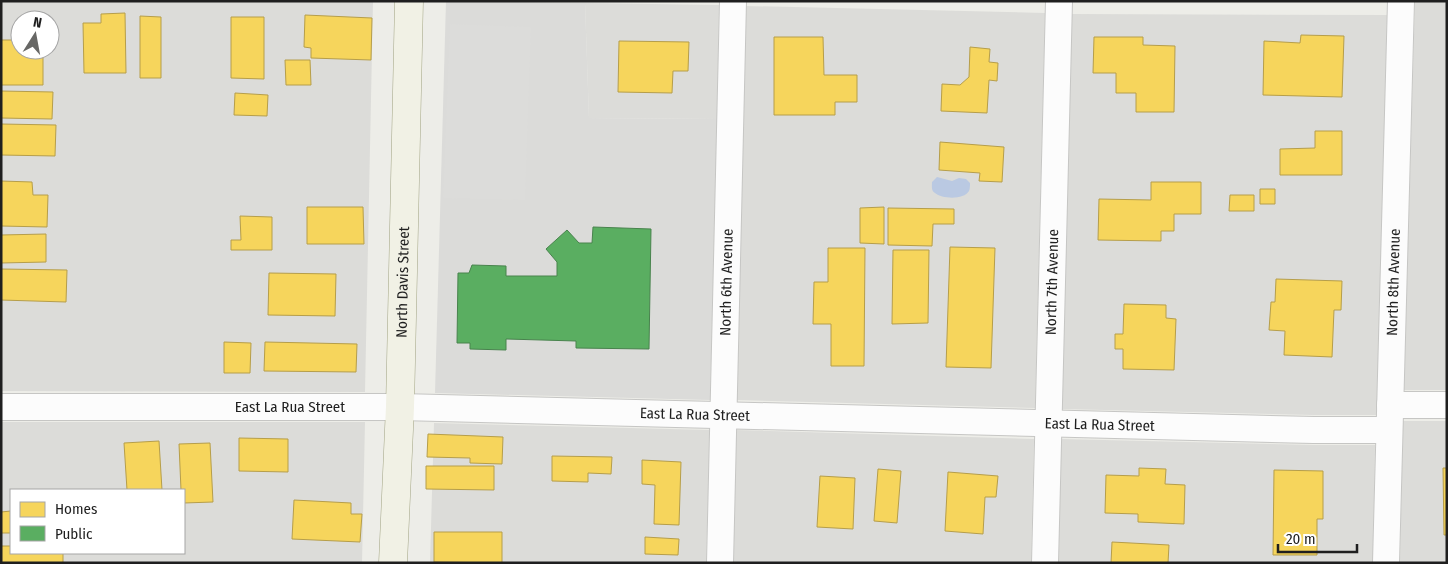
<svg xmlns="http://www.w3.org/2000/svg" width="1448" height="564" viewBox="0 0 1448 564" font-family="'Fira Sans Condensed',sans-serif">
<rect width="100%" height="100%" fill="#edede8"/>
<path fill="#dcdcd9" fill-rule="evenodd" d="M1 1H373L365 392 1 391ZM20 20H50V50H20Z
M1415 1H1447V390H1404Z
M585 3 719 5 717 119 589 118Z
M746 6 1045 13 1035 408 737 400Z
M1072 14 1387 15 1377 415H1314L1062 409Z
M1403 421H1447V563H1400Z
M1 422H365L362 563H1ZM11 490H184V553H11Z
M434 423 710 430 706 563H430Z
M736 430 1034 439 1031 563H733Z
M1061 439 1313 445H1375L1373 563H1058Z"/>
<path fill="#dbdbd9" d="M446 1 585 3 589 118 717 119 710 400 435 393Z"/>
<path fill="#dcdcda" d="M450 24 531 27 525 200 443 198Z"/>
<path fill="#bac9e2" d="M937 177 952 181 959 178 966 179 970 183C970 185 970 189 969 191 964 200 942 199 935 193 931 191 932 186 932 182Z"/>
<path fill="#f6d55c" stroke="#b69e4a" d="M125 13 126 73H84L83 23H101V14Z
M305 15 372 18 371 60 311 58V48L304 47Z
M140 16 161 17V78H140Z
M231 17H264V79L231 78Z
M1301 35 1344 36 1342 97 1263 95 1264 41 1300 43Z
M774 37H823L824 75H857V102H835V115H774Z
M1094 37H1143V45L1175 46 1174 112H1136V93H1116V73H1093Z
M1 40H20V50H43V85H1Z
M619 41 689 42 688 71H673L672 93 618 92Z
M970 47 990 49 989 62 998 63 997 81 989 80 987 113 941 111 942 84 960 85 969 77Z
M285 60H310L311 85H286Z
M1 91 53 92 52 119 1 118Z
M235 93 268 95 267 116 234 115Z
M1 124 56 125 55 156 1 155Z
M1315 131H1342V175H1280V149L1315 148Z
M940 142 1004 147 1002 182 979 181 980 173 939 170Z
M1 181 32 182 33 195H48L47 227 1 226Z
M1151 182H1201V214H1174V231H1161V241L1098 240 1099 199 1151 200Z
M1260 189H1275V204H1260Z
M1230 195H1254V211H1229Z
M307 207H363L364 244H307Z
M884 207V244L860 243V208Z
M888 208 954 209V224H933L932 246 888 245Z
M240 216 272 217V250H231V240H241Z
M46 234V262L1 263V235Z
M950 247 995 248 991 368 946 367Z
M828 248H865L864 366H831V324H813L814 282H828Z
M893 250H929L928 323 892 324Z
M1 269 67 270 66 302 1 300Z
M269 273 336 274 335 316 268 315Z
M1276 279 1342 281 1341 310H1334L1332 357 1284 355 1285 331 1269 330 1271 302H1275Z
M1124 304 1166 305V318L1176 319 1174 370 1123 369V349H1115V334H1123Z
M224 342 251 343 250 373H224Z
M265 342 357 344 356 372 264 371Z
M428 434 503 437 502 464 470 463V458L427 457Z
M239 438 288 439V472L239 471Z
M159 441 162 490H127L124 443Z
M210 443 213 502 184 503V490H181L179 444Z
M552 456 612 457 611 474 588 473V482L552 481Z
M642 460 681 462 679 525 654 524 655 485 642 484Z
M426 466H494V490L426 489Z
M1139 468 1166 469 1165 484 1185 485 1184 524 1138 522V514L1105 513 1106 475 1139 476Z
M1443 468H1447V535H1444Z
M878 469 901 471 897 523 874 521Z
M1274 470 1323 471V519H1317V555H1273Z
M948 472 998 476 996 497H985L983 534 945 531Z
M820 476 855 478 853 529 817 527Z
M294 500 351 503V514H362L360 542 292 539Z
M11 511V533H1V512Z
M434 532H502V563L434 562Z
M645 537 679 539 678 555 645 554Z
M1112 542 1169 545 1168 563H1111Z
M1 546H11V553H63V563H1Z"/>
<path fill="#5aae61" stroke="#48834d" d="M593 227 651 229 649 349 576 348V341L506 339V350L470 349V343H457L458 273H469L472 265 506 266V276H557V262L546 249 567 230 579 243H592Z"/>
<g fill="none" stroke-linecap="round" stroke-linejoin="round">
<defs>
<g id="minor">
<path d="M1390 405H1447"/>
<path id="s1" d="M1 407H400L1314 430H1389"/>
<path id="s2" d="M720 563 733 1"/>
<path id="s3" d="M1045 563 1059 1"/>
<path id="s4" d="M1386 563 1401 1"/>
</g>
<g id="major">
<path id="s5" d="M393 563 400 407 409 1"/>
</g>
</defs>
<use href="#minor" stroke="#c6c6c4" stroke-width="28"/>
<use href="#major" stroke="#a2a484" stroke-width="29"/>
<use href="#minor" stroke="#fcfcfc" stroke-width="26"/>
<use href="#major" stroke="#f1f1e5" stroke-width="28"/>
</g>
<g text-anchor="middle" stroke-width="5" stroke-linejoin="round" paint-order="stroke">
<g font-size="15" fill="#1f1f1f" stroke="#fff">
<text dy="5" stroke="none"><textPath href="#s5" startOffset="281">North Davis Street</textPath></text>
<text dy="5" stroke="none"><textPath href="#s2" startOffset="281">North 6th Avenue</textPath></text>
<text dy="5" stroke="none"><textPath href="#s3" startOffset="281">North 7th Avenue</textPath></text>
<text dy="5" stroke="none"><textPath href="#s4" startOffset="281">North 8th Avenue</textPath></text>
<text dy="5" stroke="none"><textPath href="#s1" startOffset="289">East La Rua Street</textPath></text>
<text dy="5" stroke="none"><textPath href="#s1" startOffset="694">East La Rua Street</textPath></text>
<text dy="5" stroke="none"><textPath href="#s1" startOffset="1099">East La Rua Street</textPath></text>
</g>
</g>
<rect width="1448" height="564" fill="none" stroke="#1f1f1f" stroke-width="5"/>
<rect x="10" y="489" width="175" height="65" fill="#ffffff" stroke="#a5a5a5"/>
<rect x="20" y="502" width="25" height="15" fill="#f6d55c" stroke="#a5a5a5"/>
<text x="55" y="514" font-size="15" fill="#1f1f1f">Homes</text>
<rect x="20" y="526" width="25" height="15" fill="#5aae61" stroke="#a5a5a5"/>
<text x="55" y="539" font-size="15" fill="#1f1f1f">Public</text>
<g transform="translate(35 35) rotate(11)"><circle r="24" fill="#ffffff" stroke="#a5a5a5"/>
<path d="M0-4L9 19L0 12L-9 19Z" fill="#676765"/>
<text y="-8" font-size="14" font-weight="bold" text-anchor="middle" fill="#1f1f1f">N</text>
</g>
<path d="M1278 544v8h79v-8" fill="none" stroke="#1f1f1f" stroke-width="2.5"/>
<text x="1286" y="544" font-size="15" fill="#1f1f1f" stroke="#ffffff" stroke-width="4" paint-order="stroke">20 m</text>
</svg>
